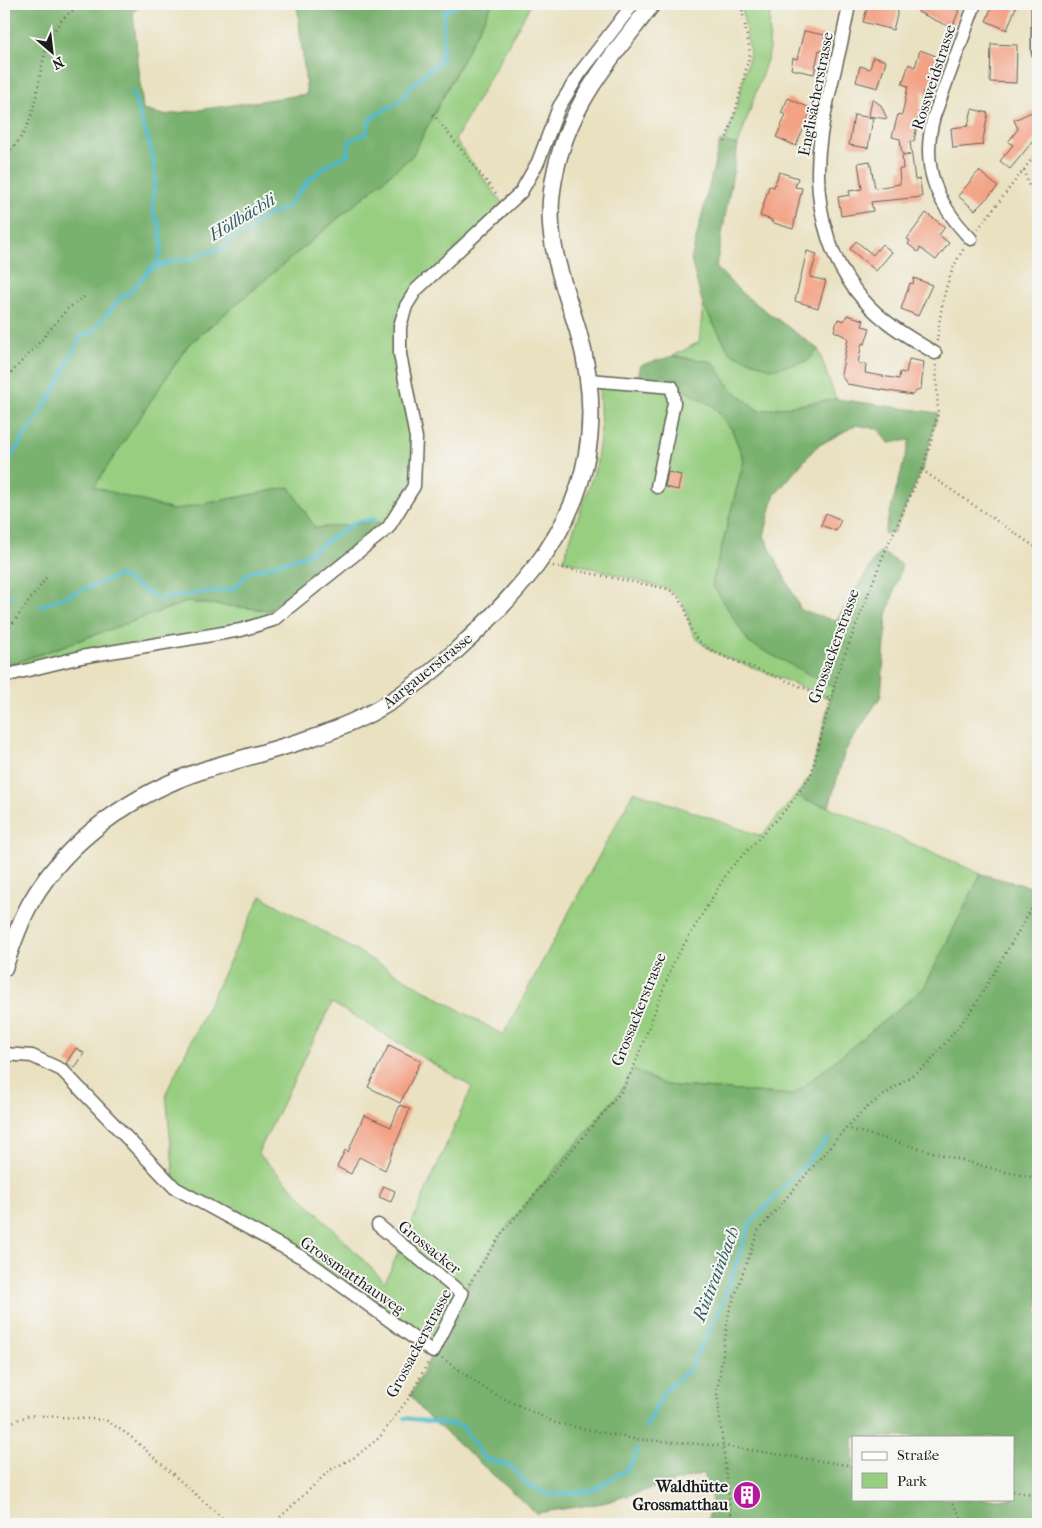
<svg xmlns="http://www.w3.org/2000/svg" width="1042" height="1528" viewBox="0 0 1042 1528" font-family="'IM FELL French Canon',serif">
<rect width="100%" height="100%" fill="#f6f6f2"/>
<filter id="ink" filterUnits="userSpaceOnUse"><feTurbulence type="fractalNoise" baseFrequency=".02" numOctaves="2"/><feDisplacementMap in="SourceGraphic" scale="10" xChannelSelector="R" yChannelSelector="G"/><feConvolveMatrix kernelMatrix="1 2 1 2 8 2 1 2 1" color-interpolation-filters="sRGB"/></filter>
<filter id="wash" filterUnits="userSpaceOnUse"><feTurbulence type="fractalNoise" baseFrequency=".0096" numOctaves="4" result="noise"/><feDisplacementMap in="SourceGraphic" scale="20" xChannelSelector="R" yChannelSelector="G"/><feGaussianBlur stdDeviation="1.12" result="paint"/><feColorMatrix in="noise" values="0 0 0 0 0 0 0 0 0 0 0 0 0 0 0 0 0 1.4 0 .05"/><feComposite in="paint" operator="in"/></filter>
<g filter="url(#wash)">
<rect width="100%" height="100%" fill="#eae1c1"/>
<path fill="#97ce80" stroke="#5a754e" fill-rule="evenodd" d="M492 4H531L455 140 506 208 416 290 400 326 416 438 414 486 388 528 273 620 4 676V667L187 602 270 610 380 523 314 528 290 487 173 510 93 487 188 345 412 156Z
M741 4H770L769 54 738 145 725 142 736 109 750 53Z
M703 305 730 353 807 361 818 349 836 399 759 411 730 388 713 362 673 356 699 342Z
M637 380 679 387 713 406 732 430 744 460 712 584 827 684 834 687 830 699C805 688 780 678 755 668 736 661 716 656 700 642 683 628 695 607 668 589L563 560 596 466 601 431 599 386Z
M634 791 761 836 797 794 804 800 829 807 981 874 924 988 793 1095 665 1085 633 1070 620 1092 502 1233 462 1294 433 1352 305 1259 175 1188 166 1093 261 896 503 1035ZM332 1003 472 1087 385 1282 258 1153Z"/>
<path fill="#79b16e" stroke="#4a6645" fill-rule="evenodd" d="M4 4H142L133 12 143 110 164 115 307 94 297 4H492L412 156 188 345 94 487 173 510 290 487 315 528 381 522 270 610 187 602 4 667Z
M720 141 738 145 716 267 744 295 818 349 808 361 772 369 730 353 703 305 691 260Z
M673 356 713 362 730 388 759 411 836 399 938 413 922 470 894 532 884 534 910 440 889 443 878 429 856 425 816 447 774 496 764 536 801 610 836 621 880 551 902 565 887 615 881 696 845 751 829 807 804 800 797 794 811 775 833 687 749 643 712 584 744 460 732 430 713 406 679 387 637 380 641 365Z
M981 874 1038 889V1524H707L712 1500 704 1473 603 1503 536 1513 423 1412 411 1395 462 1294 502 1233 620 1092 633 1069 665 1085 793 1095 924 988ZM853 1437H1013V1499H853Z"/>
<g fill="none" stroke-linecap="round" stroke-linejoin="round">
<path stroke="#4db8ca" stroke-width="4" d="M132 92 152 151 155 175 153 211 159 224 162 248 154 268
M4 474 5 466 55 390 81 335 91 334 121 297 131 291 150 269 172 261 191 260 199 254 224 248 230 239 247 232 264 217 286 208 309 180 331 162 348 155 350 140 366 134 370 119 404 98 406 90 442 59 444 12 461 4
M4 592 11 595
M41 606 120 575 158 599 235 588 248 573 306 555 356 522 375 519
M405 1418 462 1426 484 1458 511 1466 528 1485 550 1495 591 1491 628 1469 638 1449
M646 1427 665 1390 689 1370 721 1307 750 1224 828 1139"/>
</g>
<g id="blocks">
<path fill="#f3a285" d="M880 4 899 7 893 30 863 22 868 5 879 8Z
M922 4 938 8 940 4H958L955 9 959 10 952 28 918 12Z
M993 4H1017L1007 30 986 21Z
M804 31 825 35 822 51 819 50 814 74 791 69 793 58 797 59Z
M991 44 1017 45 1016 83 990 82Z
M920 50 936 56 931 71 935 73 927 93 923 91 914 142 910 141 915 180 920 179 922 197 871 202 873 211 841 216 838 197 850 195 849 191 862 189 858 163 870 161 875 188 900 184 899 169H903L902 156 910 155 902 154 900 139 892 137 898 114 902 115 908 86 902 84 909 64 915 67Z
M873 57 886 61 878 88 856 82 860 66 870 69Z
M788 98 812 109 796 146 776 137 786 115 781 113Z
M872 99 881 105 887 119 869 116Z
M972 109 988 113 982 145 953 148 951 128 968 126Z
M1034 111 1038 121V135L1010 169 1000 161 1013 145 1008 142 1018 129 1014 120Z
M854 115 873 118 868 148 849 145Z
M979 171 998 187 975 210 958 196Z
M779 172 798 178 795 187 802 188 793 229 771 222 772 220 760 216 769 186 774 187Z
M926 213 945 227 939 235 949 243 936 260 920 248 918 252 908 244 910 241 907 239Z
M856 241 873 255 882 244 892 252 876 271 850 249Z
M807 251 817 254 810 277 826 281 818 308 795 301Z
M914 278 932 285 918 316 901 309 910 283 913 284Z
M847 315 864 320 862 326 870 328 865 344 862 343 858 363 866 365 865 373 899 379 900 372 906 373 909 359 924 362 921 388 912 395 847 384 841 375 848 338 834 331 838 319 844 321Z
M668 472 681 475 678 490 665 487Z
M826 513 841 520 836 531 821 525Z
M389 1045 421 1061 400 1103 368 1087Z
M76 1048 84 1053 75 1068 66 1063Z
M400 1105 410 1109 385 1170 359 1157 351 1174 337 1167 345 1150 348 1152 364 1115 391 1127Z
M384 1186 395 1191 391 1202 379 1197Z
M751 1486 754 1503 744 1505 741 1488Z"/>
</g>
</g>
<g filter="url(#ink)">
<use href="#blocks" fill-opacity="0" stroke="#646156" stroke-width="1"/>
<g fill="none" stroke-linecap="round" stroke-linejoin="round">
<defs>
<path id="minor" d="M849 4C842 48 828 90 821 134 810 205 829 277 887 322 902 334 919 343 935 353
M1038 4V52
M971 239C936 203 920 166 934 116L975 4
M589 380 672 387 674 403 657 487
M4 676 81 657 241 630 273 620 388 528 414 486 416 438 400 354V326L406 306 416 290 521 192 538 162 559 107 580 73 633 4
M4 1054 32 1056 62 1070 175 1188 305 1259 433 1352 462 1294 378 1225"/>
<path id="major" d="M4 968C12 946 19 923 31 902 67 839 136 792 204 770 258 753 315 741 365 716 423 688 497 616 536 566 591 494 603 417 578 331 564 284 545 241 552 191 562 112 606 65 652 4"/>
</defs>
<use href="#minor" stroke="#646156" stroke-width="15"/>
<use href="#major" stroke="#646156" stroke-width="19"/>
<path stroke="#646156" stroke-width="2.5" stroke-dasharray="1 4" stroke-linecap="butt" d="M433 114 498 196
M725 142 736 109 750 53 741 4
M4 157C12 150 23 136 27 126 46 83 34 29 83 4
M1024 170 1029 186 1038 194
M978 229 1038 151
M937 341C941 308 945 276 965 247
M4 380 40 342 67 309 87 295
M922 470 1038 549
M553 566 668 589C695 607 683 628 700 642 716 656 736 661 755 668 780 678 805 688 830 699
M4 635 46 578
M846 1128 1005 1172 1038 1178
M469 1284 502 1233 621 1092 633 1069 674 961 729 870 788 807 811 775 838 672 883 556 922 470 931 442 938 413 936 364
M442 1358 490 1392 556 1423 634 1439 724 1446 853 1466
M4 1425 30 1415 106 1420 130 1436 229 1524
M1013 1491 1038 1495
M950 1499 965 1524
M273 1524 330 1470 355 1457 379 1438 411 1395 428 1362
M732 1524 717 1393 729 1312 758 1231 846 1128 866 1108 929 1063 972 1010 1038 898"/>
<use href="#minor" stroke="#fff" stroke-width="12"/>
<use href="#major" stroke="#fff" stroke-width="16"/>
</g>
</g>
<defs>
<symbol id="building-disc" viewBox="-11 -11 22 22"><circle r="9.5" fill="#b5179e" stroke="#f6f6f2"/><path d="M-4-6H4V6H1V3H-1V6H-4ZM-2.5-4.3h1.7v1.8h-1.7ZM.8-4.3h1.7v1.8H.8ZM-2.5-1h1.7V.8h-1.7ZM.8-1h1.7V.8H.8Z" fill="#fff"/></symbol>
</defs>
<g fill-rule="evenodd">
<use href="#building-disc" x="731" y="1479" width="32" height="32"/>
</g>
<g text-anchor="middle" stroke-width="4" stroke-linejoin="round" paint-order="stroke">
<g font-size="16" fill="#1c1c1c" stroke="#f6f6f2">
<text transform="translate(933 77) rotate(-72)" y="6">Rossweidstrasse</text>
<text transform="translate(815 94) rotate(-79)" y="6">Englisächerstrasse</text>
<text transform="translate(833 646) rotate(-70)" y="6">Grossackerstrasse</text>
<text transform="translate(427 670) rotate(-39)" y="6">Aargauerstrasse</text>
<text transform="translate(638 1009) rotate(-68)" y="6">Grossackerstrasse</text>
<text transform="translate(430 1247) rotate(39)" y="6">Grossacker</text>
<text transform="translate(353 1275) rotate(35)" y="6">Grossmatthauweg</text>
<text transform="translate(418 1343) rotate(-62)" y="6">Grossackerstrasse</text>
</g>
<g font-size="16" font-weight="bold" fill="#1c1c1c" stroke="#f6f6f2" text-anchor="end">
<text x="728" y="1492">Waldhütte<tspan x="728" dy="18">Grossmatthau</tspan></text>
</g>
<g font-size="18" font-style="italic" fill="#305a62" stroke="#f6f6f2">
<text transform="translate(242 217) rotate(-31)" y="6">Höllbächli</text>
<text transform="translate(716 1274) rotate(-69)" y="6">Rütirainbach</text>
</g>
</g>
<rect width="1042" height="1528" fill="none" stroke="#f6f6f2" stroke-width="20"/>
<rect x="852" y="1436" width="162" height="65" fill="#f6f6f2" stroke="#9f9f9c"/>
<rect x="862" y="1452" width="25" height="8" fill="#ffffff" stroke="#9f9f9c"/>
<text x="897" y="1460" font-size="15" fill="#1c1c1c">Straße</text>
<rect x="862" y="1473" width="25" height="15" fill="#97ce80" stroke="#9f9f9c"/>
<text x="897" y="1486" font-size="15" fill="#1c1c1c">Park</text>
<g transform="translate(52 52) rotate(152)" stroke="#f6f6f2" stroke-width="4" paint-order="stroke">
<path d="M0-4L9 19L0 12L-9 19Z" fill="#1c1c1c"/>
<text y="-8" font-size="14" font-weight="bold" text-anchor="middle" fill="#1c1c1c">N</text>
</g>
</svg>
